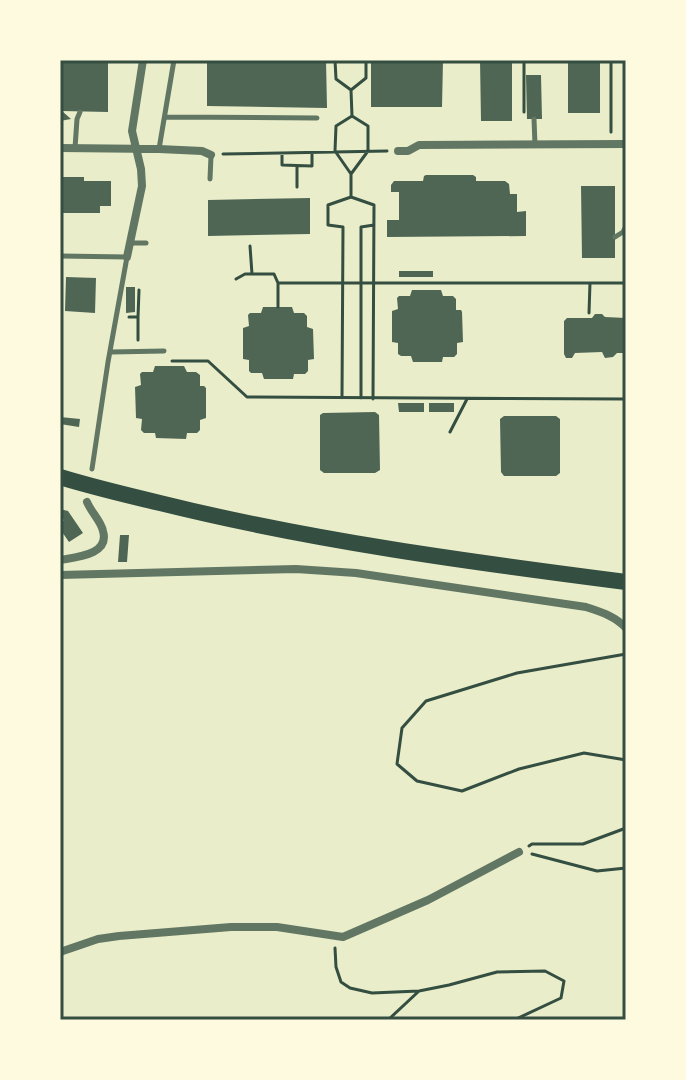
<svg xmlns="http://www.w3.org/2000/svg" width="686" height="1080" viewBox="0 0 686 1080" font-family="Figtree,sans-serif">
<rect width="100%" height="100%" fill="#e9edc9"/>
<path fill="#4f6655" d="M60 60H108V112L62 111 71 119 60 121Z
M207 60H326L327 108 207 106Z
M371 60H443L442 107H371Z
M480 60H512V121H481Z
M568 60H600V113H568Z
M526 75H541L542 119H527Z
M426 175H473L476 177V181H505L509 184 510 194H517V212L526 211V236L387 237V220H399V192H391V185L394 181H423L424 176Z
M60 177H84V181H111V206H100V213H60Z
M581 186H615V258H582Z
M310 198V234L208 236V200Z
M399 271H433V277H399Z
M66 277 96 278 95 313 65 311Z
M126 287H135V312L126 313Z
M412 290H441L443 296H453L456 299V310H461L462 312 463 342 457 343V354L454 357H443L442 362H413L411 356H401L398 354V343L392 342V311L398 309 397 298 399 296H410Z
M263 307H292L294 313H304L307 316V327L313 329 314 359 308 360V371L305 374H294L293 379H264L262 373H251L249 371V360L243 359V328L249 326 248 315 250 313H261Z
M595 314H602L605 317 626 318V353H617L613 357 605 358 602 352 575 353 572 358H566L564 354V321L567 318H592Z
M155 366H184L187 372H196L200 375V386H204L206 388V418L200 420V430L197 433H187L186 439 156 438 155 433H144L141 430 142 419 136 418 135 387 141 385 140 374 142 372H153Z
M398 403H424V412H399Z
M429 403H454V412H429Z
M375 412 379 415 380 470 375 473H324L320 470V415L323 413Z
M504 416H556L560 419V473L556 476H504L501 472 500 419Z
M60 417 80 419 79 427 60 424Z
M60 509 68 511 83 533 69 542 60 529V523L64 520 60 518Z
M120 535H129L127 562H118Z"/>
<g fill="none" stroke-linecap="round" stroke-linejoin="round">
<path stroke="#344e41" stroke-width="3" d="M335 60 336 79 351 90 352 116 336 126 335 151 351 174V197L328 205V225L343 227 342 398
M524 60V112
M611 60V132
M351 90 366 78V60
M223 154 387 151
M282 155V165L312 166V154
M351 174 368 151V126L352 116
M297 187V167
M351 197 374 205 373 399
M250 246 252 274H274L278 283
M236 279 245 274H252
M278 307V283H626
M589 313 590 283
M129 317H138V340
M138 317 139 290
M172 361H208L247 397 626 399
M361 398V227L374 225
M450 432 467 399
M626 654 517 673 426 701 402 728 397 764 417 781 462 791 519 769 584 753 626 760
M529 846 532 844H583L626 828
M532 854 597 871 626 868
M335 948 336 967 341 982 350 988 372 993 419 991 449 985 497 972 545 971 564 981 561 998 514 1020
M388 1020 419 991"/>
<path stroke="#617663" stroke-width="5" d="M165 117 317 118
M534 119 535 145
M75 148 77 119 80 112
M159 149 174 60
M210 179 211 156
M615 237 623 232 626 226
M131 243H146
M60 256 127 257 108 362 92 469
M111 352 164 351"/>
<path stroke="#617663" stroke-width="8" d="M60 148 159 149 202 151 211 155
M398 151H408L419 145 626 144
M127 257 142 186 141 169 132 131 143 60
M60 560C76 557 110 555 103 531 101 521 91 512 87 502
M60 575 296 569 356 573 586 607C601 612 615 616 626 628
M60 952 98 939 119 936 231 927H277L343 937 428 900 519 852"/>
<path stroke="#344e41" stroke-width="16" d="M60 477C93 487 126 495 160 503 313 541 470 562 626 582"/>
</g>
<rect width="686" height="1080" fill="none" stroke="#fefae0" stroke-width="124"/>
<rect x="62" y="62" width="562" height="956" fill="none" stroke="#344e41" stroke-width="3"/>
</svg>
